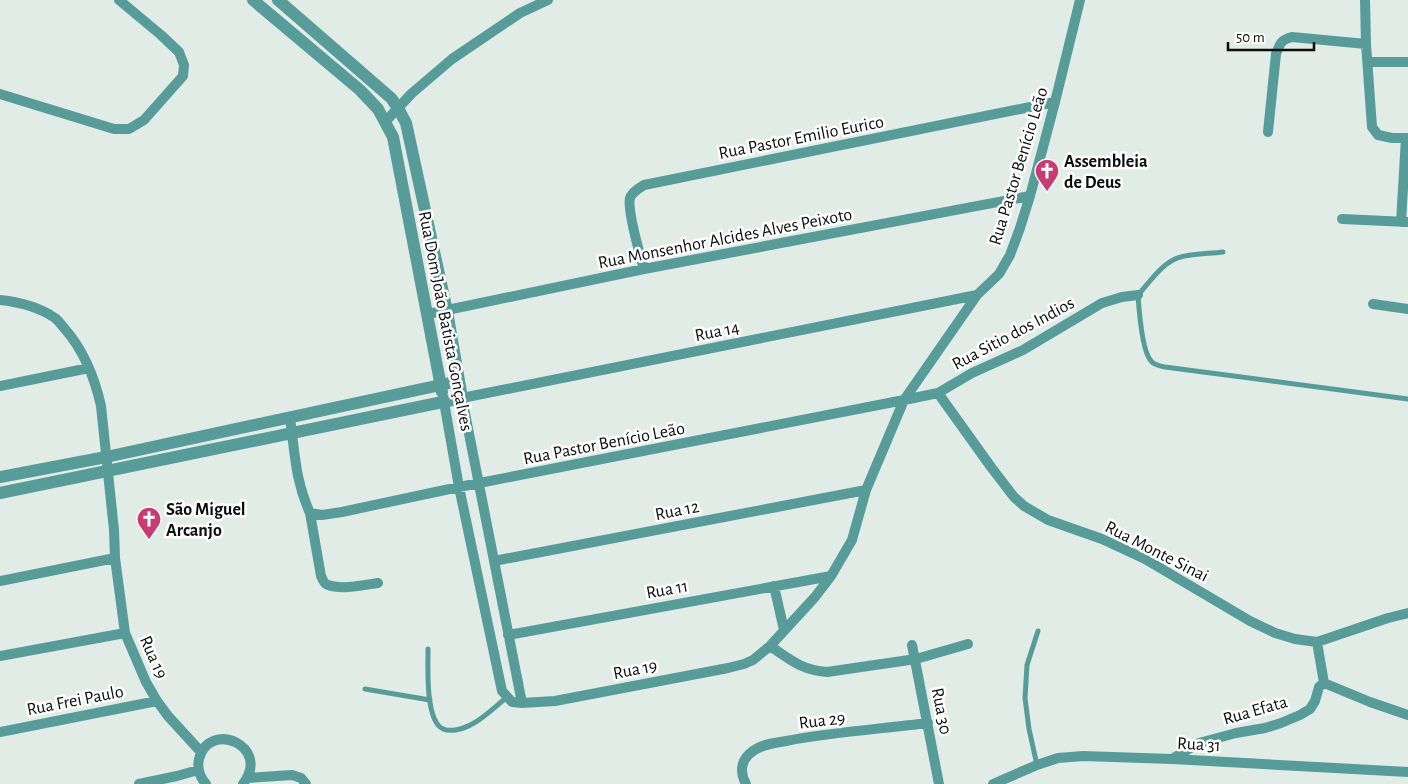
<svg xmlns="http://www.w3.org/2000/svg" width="1408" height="784" viewBox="0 0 1408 784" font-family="'Alegreya Sans',sans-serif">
<rect width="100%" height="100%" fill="#e1ece6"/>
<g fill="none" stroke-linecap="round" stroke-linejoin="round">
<path stroke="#589c9a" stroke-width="5" d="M1223 252C1209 254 1188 253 1175 259 1160 266 1149 283 1138 295 1139 310 1142 351 1151 361 1154 365 1160 366 1165 367L1408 399
M428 649C428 668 426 710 438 725 446 735 464 729 474 723 486 716 496 706 507 697
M365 689 430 700
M1037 765 1029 729 1025 698 1027 665 1038 631"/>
<path stroke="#589c9a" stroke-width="10" d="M1365 0 1366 44 1372 127 1378 135 1392 138H1408
M1368 62H1408
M0 94 114 129H129L144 120 183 76 184 65 179 52 161 35 119 0
M386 121 411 94 452 59 520 13 548 0
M1268 132 1276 54C1280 43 1281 40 1292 37L1366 44
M1342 219 1408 222
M1401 222 1406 138
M644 269C640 255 627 210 630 198 632 192 639 188 644 185L1055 102
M0 300C19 302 39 307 55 318 59 321 62 326 65 329 84 351 95 379 101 406L114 530 115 558 125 633 146 682 157 701 168 716 201 752
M1373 304 1408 309
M428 314 644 269 1030 196
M0 386 89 368
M938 393 991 467 1014 497 1024 506 1048 520 1102 539 1145 559 1250 621 1275 633 1295 639 1317 642 1388 618 1408 613
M444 402 459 487 502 691 512 702 522 703 555 701 728 668 744 664 753 660 770 646 815 597 831 576 852 540 866 490 904 400 938 393 972 373 1023 350 1102 303 1122 297 1138 295
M290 418C295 453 295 480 310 513L322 515 342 512 459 487 904 400 977 295 999 274 1010 255 1020 228 1030 196 1055 102 1080 0
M310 513 321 576C323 580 324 584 328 585 341 590 364 585 378 583
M494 561 866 490
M0 581 115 558
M774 586 784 630
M508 635 831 576
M912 645 939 784
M770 646C791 660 801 670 827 672L916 659 968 644
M0 656 125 633
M1324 683 1370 702 1408 715
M522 703 462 398 977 295
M0 732 157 701
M1172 759 1199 743 1236 733 1265 728 1281 723 1300 715 1310 709 1315 701 1319 687 1324 683 1317 642
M247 778 292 775 301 778 306 784
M139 784 177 776 198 770
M206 784C200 777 197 768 199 759 209 719 272 746 243 784
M746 784C739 772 741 759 753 751 762 744 775 743 786 741 832 732 881 729 928 723
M993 784 1037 765 1058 758 1083 756 1172 759 1408 772"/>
<path stroke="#589c9a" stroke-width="12" d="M253 0 360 90 378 109 393 137 442 392
M0 477 106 457 459 381
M0 493 462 398 447 311 406 123 398 108 391 98 278 0"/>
</g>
<defs>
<symbol id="church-pin" viewBox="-11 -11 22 30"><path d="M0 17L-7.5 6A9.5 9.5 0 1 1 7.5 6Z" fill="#c73c71" stroke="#fff"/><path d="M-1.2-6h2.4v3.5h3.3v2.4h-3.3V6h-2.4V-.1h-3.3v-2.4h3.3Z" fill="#fff"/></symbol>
</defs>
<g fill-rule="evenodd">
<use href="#church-pin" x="1033" y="157" width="28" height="38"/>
<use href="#church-pin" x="135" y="505" width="28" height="38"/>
</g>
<g text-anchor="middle" stroke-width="5" stroke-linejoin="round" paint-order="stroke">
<g font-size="18" fill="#0a0e0c" stroke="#fff">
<text transform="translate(801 137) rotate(-11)" y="6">Rua Pastor Emilio Eurico</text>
<text transform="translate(1018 166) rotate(-73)" y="6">Rua Pastor Benício Leão</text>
<text transform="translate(725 238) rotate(-11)" y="6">Rua Monsenhor Alcides Alves Peixoto</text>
<text transform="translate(446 321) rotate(79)" y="6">Rua Dom João Batista Gonçalves</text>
<text transform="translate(717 331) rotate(-11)" y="6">Rua 14</text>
<text transform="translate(1013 333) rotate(-28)" y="6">Rua Sitio dos Indios</text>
<text transform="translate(604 443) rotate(-11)" y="6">Rua Pastor Benício Leão</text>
<text transform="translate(677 510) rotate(-11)" y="6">Rua 12</text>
<text transform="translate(1157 551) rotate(27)" y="6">Rua Monte Sinai</text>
<text transform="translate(667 589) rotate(-10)" y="6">Rua 11</text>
<text transform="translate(154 657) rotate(66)" y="6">Rua 19</text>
<text transform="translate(635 669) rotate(-11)" y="6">Rua 19</text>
<text transform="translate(75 700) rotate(-11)" y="6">Rua Frei Paulo</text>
<text transform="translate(1255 710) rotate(-16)" y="6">Rua Efata</text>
<text transform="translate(942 711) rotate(79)" y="6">Rua 30</text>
<text transform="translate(822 720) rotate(-7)" y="6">Rua 29</text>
<text transform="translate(1199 744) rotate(3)" y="6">Rua 31</text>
</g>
<g font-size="18" font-weight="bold" fill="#0a0e0c" stroke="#fff" text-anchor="start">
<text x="1064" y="167">Assembleia<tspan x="1064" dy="21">de Deus</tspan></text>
<text x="166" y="515">São Miguel<tspan x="166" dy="21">Arcanjo</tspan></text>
</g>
</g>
<path d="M1228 42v8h86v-8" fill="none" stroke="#0a0e0c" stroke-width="2.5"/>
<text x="1236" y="42" font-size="15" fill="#0a0e0c" stroke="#ffffff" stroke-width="4" paint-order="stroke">50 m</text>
</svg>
